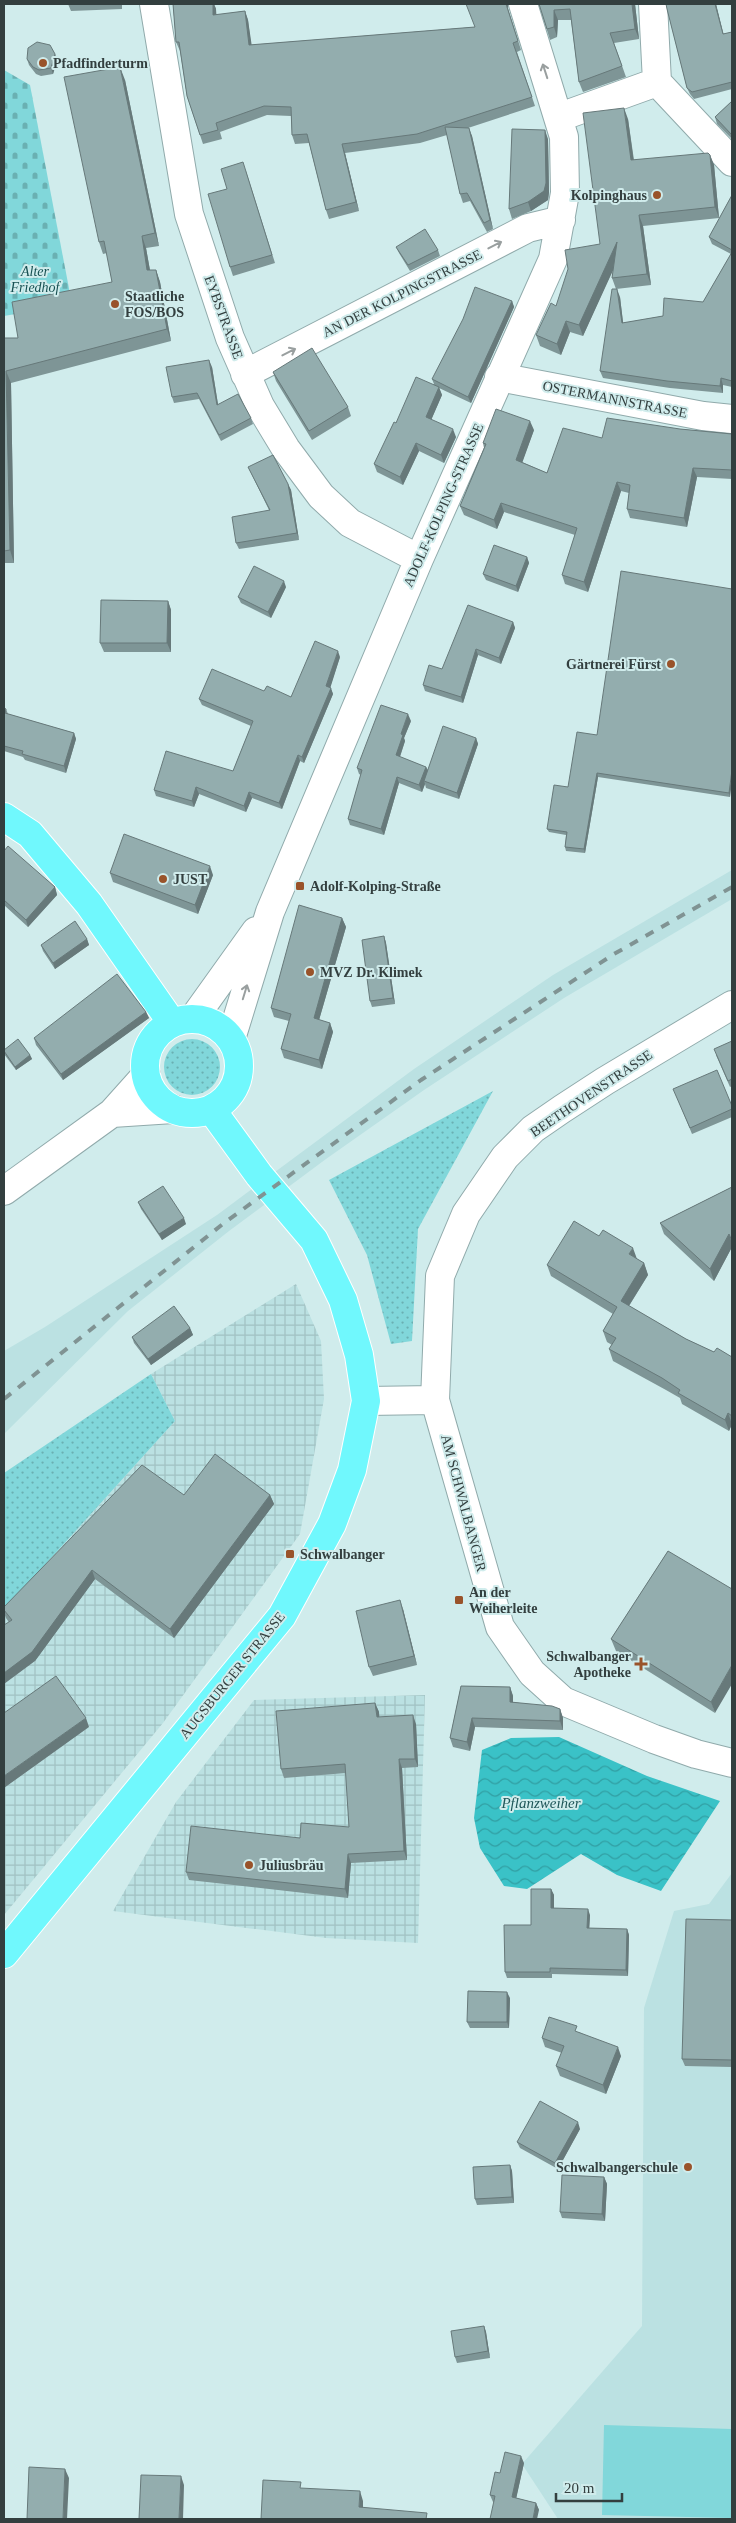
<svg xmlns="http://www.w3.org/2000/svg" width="736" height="2523" viewBox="0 0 736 2523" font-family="'Times New Roman',serif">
<defs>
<pattern id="industrial-grid" width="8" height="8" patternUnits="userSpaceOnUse" patternTransform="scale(1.25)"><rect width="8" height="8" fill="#bbe1e2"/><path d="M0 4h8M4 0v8" fill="none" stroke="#a1c2c3"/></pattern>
<pattern id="grass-dots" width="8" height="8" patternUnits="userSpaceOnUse" patternTransform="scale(1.25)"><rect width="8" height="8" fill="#81d7da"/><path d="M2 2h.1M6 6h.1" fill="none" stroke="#6ab0b2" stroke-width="1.8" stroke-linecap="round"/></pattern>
<pattern id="cemetery-stones" width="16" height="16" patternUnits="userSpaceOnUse" patternTransform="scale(1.25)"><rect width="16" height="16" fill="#81d7da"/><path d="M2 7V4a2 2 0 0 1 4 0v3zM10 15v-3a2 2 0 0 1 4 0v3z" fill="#6ab0b2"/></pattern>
<pattern id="water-waves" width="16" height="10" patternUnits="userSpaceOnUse" patternTransform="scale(1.25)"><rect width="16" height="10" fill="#3ac2c7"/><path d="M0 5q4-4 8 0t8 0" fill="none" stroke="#319fa3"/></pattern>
</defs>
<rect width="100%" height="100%" fill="#d0ecec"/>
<path fill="#bbe1e2" d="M732 870V899L564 998 424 1090 326 1159 229 1231 128 1311 4 1434V1351L45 1327 217 1215 414 1069 553 975Z
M732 1873V2519H558L522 2464 642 2326 644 2008 674 1911 709 1904Z"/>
<path fill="url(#industrial-grid)" d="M296 1284 321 1341 324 1399 300 1534 163 1723 4 1915V1610L175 1421 151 1374Z
M425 1695 418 1943 326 1938 113 1911 176 1802 254 1700Z"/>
<path fill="url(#grass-dots)" d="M164 1067a28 28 0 1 1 56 0a28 28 0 1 1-56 0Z
M493 1091 418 1229 412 1341 391 1344 367 1255 329 1180Z
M151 1374 175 1421 4 1610V1473Z"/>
<path fill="url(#cemetery-stones)" d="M4 70 30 85 72 304 4 316Z"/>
<path fill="#81d7da" d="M604 2425 732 2429V2518L602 2515Z"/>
<path fill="url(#water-waves)" d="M559 1737 647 1776 720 1801 661 1891 617 1875 581 1854 527 1889 504 1886 480 1848 474 1818 482 1750 511 1738Z"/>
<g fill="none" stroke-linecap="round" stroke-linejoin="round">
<defs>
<path id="minor" d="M154 4 189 214 230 338 260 406 286 449 321 496 350 523 419 559
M653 4 657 82
M657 82 732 162
M560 117 657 82
M245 374 528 228 561 220
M499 377 703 416 732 419
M732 1005 605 1081 562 1109 533 1129 505 1157 466 1214 440 1276 435 1400 500 1627 532 1673 563 1701 654 1739 696 1754 732 1763
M193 1019 256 931
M231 1039 270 912 419 559 553 259 565 193 564 137 523 4
M112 1113 173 1109
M4 1191 112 1113 146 1075
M366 1401 435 1400"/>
<path id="major" d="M4 817 30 834 89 904 172 1023
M145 1066a47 47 0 1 1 94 0a47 47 0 1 1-94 0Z
M4 1954 282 1616 332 1524 352 1470 366 1401 359 1355 343 1300 314 1240 259 1175 211 1109"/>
</defs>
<use href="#minor" stroke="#90aaab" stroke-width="30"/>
<use href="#major" stroke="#fff" stroke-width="30"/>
<use href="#minor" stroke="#fff" stroke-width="28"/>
<use href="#major" stroke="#70f8fd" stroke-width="28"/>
<path stroke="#809393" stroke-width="4" stroke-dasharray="9 9" stroke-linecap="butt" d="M4 1399 224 1223 421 1080 614 954 732 887"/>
</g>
<path fill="#7e9596" d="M68 4H122V9L71 11Z
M173 4H214L216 9V15L245 11 248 20 251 45 475 27 508 9 521 50 517 52 535 106 468 128 472 136 493 229 487 232 470 201 463 203 460 194 447 135 420 143 345 153 359 211 329 219 326 210 309 143 295 144 292 135 291 116 267 115 220 132 222 139 203 144 187 96 180 51 176 42Z
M539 4H635L639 39 614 43 626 77 583 92 579 82 571 20H558L557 37 550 40Z
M666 4H716L723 34 732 32V89L694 99 690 94 687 88Z
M55 54 57 61 53 74 41 76 36 74 29 65 27 59Z
M125 80 159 246 146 248 150 270H156L160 282 171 341 11 383 14 563H4V338H18L112 282 107 253 103 254 99 242Z
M732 101V139L717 124 715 117Z
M628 119 634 160 710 155 714 165 719 218 643 226 651 285 616 289 612 278 613 269 583 336 570 332 561 355 540 346 536 335 556 306 600 244Z
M548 139 549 192 548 200 531 211 512 219 509 209Z
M246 171 275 263 233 276 230 267 227 189Z
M732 195V387L723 385V393L670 388 603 378 600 371 620 297 623 323 663 316 703 302 731 254 712 244 709 237Z
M396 247 438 250 440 256 410 271 399 253Z
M512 301 514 307 471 403 439 388 442 395 431 420 456 437 444 463 419 451 403 485 377 472 374 464 396 423 434 384 432 379Z
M212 367 218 404 251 418 253 424 221 441 199 399 174 403 172 397Z
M273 372 348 407 351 416 312 440 276 381Z
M680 429 732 434V479L697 477 687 527 630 518 627 509 629 493 621 491 588 592 565 584 562 575 575 535 504 512 497 529 464 515 460 506 484 448 483 443 534 430 522 462 547 473 602 438Z
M248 467 288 484 291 490 299 540 239 549 236 543 269 510 251 473Z
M527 557 529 563 518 592 486 580 483 574Z
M286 587 271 618 241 603 238 597Z
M732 589 730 797 598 777 585 853 566 851 565 847 566 835 549 832 547 829 568 787 597 735Z
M168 601 171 610V652H104L100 643Z
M513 622 515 628 501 664 478 655 463 703 425 691 423 685 442 669Z
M340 657 330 687 333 694 304 763 300 761 282 809 252 798 246 812 199 794 194 807 156 796 154 790 233 771 251 726 202 705 199 699 264 691 291 697Z
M4 708 6 709 8 714 74 733 76 739 66 773 25 760 23 757 4 751Z
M411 721 404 738 405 741 400 757 426 767 428 770 476 738 478 744 459 799 426 788 425 784 422 792 399 783 384 835 350 825 348 819 361 775 359 774 357 768Z
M4 851 55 887 57 895 28 927 4 905Z
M110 873 213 875 198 914 113 882Z
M342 918 346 927 319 1020 330 1023 333 1032 322 1069 284 1058 281 1049 289 1021 274 1017 271 1008Z
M384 936 386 943 395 1004 372 1007 370 1001Z
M87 939 89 945 55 969 43 951 41 945Z
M146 1012 149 1018 63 1080 36 1045 34 1038Z
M732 1041V1086L730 1087 716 1055Z
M4 1050 30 1055 32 1059 16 1070 4 1054Z
M676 1095 732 1106V1117L692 1134Z
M732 1187V1247L714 1281 664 1234 660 1223Z
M138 1202 186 1224 162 1240 141 1209Z
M637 1259 644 1263 648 1275 629 1306 686 1339 714 1352 732 1357V1424L729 1431 682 1404 680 1398 666 1390 613 1361 609 1349 612 1345 607 1342 603 1331 613 1314 551 1276 547 1265Z
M190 1328 193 1335 151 1365 134 1343 132 1337Z
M184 1495H270L274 1504 174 1638 95 1579 35 1661 6 1618 4 1613V1607Z
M668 1551 715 1713 616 1651 611 1639Z
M403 1609 417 1665 373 1676 369 1667Z
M461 1686 510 1687 513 1696V1702L560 1709 563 1718V1730L475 1727 470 1751 453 1747 450 1738Z
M375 1703 379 1712V1717L416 1724 418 1767 402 1768 407 1860 351 1863 348 1898 189 1880 186 1872 300 1838 349 1827 346 1773 284 1778 281 1769Z
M551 1889 554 1895V1908L590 1915 589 1928 627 1929 629 1935 628 1976 552 1974V1978H507L505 1972Z
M732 1920V2067L685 2066 682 2059Z
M510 1998 509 2028H470L467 2022Z
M579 2032 621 2056 606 2094 560 2076 556 2066 562 2053 545 2047 542 2038Z
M580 2129 558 2169 520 2148 517 2142Z
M510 2165 512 2171 514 2203 477 2205 475 2199Z
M604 2177 607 2184 605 2221 562 2218 560 2212Z
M484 2326 486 2332 490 2358 457 2363 455 2357Z
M524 2463 516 2498 536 2503 539 2510 493 2502 490 2495 500 2473Z"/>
<path fill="#67797a" d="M213 4H214L216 9 217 24 213 15Z
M506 4H508V9L521 50Z
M632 4H635L639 39 635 29Z
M715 4H716L725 40 723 34Z
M554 10 558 20 557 37 554 27Z
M245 11 248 20 253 54 249 45Z
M55 54 57 61 53 74 51 68Z
M120 67 125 80 159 246 155 233Z
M624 108 628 119 635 171 631 160Z
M469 128 472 136 493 229 490 220Z
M545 130 548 139 549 192 548 200 531 211 528 202Z
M342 144 345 153 359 211 356 202Z
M710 155 714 165 719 218 715 207Z
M639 215 643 226 651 285 647 274Z
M142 236 146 248 152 282 147 270Z
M617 242 621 253 583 336 579 325Z
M156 270 160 282 171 341 167 329Z
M617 289 620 297 624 330 622 323Z
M512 301 514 307 471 403 468 397Z
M566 321 570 332 561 355 557 344Z
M209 360 212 367 219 411 217 405Z
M6 371 11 383 14 563 10 550Z
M721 378 723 385V393L720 386Z
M439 387 442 395 429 425 426 417Z
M530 421 534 430 520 469 516 460Z
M453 429 456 437 444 463 441 455Z
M416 443 419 451 403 485 400 477Z
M693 468 697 477 687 527 684 518Z
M617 482 621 491 588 592 584 582Z
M288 484 291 490 299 540 297 533Z
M501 503 504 512 497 529 494 520Z
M527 557 529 563 518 592 516 586Z
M284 581 286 587 271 618 268 612Z
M168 601 171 610V652L167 643Z
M513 622 515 628 501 664 499 658Z
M476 649 478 655 463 703 461 697Z
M338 651 340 657 329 692 326 686Z
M331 688 333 694 304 763 302 757Z
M408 714 411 721 404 738 405 741 398 762 396 755 401 734Z
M74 733 76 739 66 773 64 766Z
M476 738 478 744 459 799 457 793Z
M298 755 300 761 282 809 279 803Z
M426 767 429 773 424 781 425 784 422 792 419 785Z
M732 770V782L730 797 729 793Z
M597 773 598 777 585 853 584 849Z
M397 777 399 783 384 835 381 829Z
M196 787 199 794 194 807 192 801Z
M249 792 252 798 246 812 244 806Z
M210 866 213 875 198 914 195 905Z
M55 887 57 895 28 927 26 920Z
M342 918 346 927 317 1027 314 1018Z
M384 936 386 943 395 1004 393 998Z
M87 939 89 945 55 969 53 963Z
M146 1012 149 1018 63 1080 61 1074Z
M330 1023 333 1032 322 1069 319 1060Z
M30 1055 32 1059 16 1070 15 1067Z
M184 1218 186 1224 162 1240 159 1234Z
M729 1234 732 1244V1247L714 1281 710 1269Z
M633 1248 637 1259 629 1254Z
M644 1263 648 1275 625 1312 621 1301Z
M190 1328 193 1335 151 1365 148 1359Z
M728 1413 732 1424 729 1431 725 1420Z
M270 1495 274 1504 174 1638 170 1629Z
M92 1570 95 1579 35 1661 4 1684V1673Z
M400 1600 403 1609 417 1665 414 1656Z
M732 1665V1684L715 1713 711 1702Z
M510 1687 513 1696V1711L510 1702Z
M375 1703 379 1712 380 1726 377 1717Z
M560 1709 563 1718V1730L560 1721Z
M413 1715 416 1724 418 1767 415 1759Z
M86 1718 89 1727 4 1788V1776Z
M472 1718 475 1727 470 1751 467 1742Z
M399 1759 402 1768 407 1860 404 1851Z
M348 1854 351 1863 348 1898 345 1889Z
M551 1889 554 1895V1914L551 1908Z
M588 1909 590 1915 589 1934 587 1928Z
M627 1929 629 1935 628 1976 626 1970Z
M507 1992 510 1998 509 2028 507 2022Z
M618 2047 621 2056 606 2094 603 2085Z
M578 2122 580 2129 558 2169 555 2163Z
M510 2165 512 2171 514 2203 512 2197Z
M604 2177 607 2184 605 2221 602 2214Z
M484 2326 486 2332 490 2358 488 2351Z
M521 2456 524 2463 515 2504 512 2497Z
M65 2469 69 2478 67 2519H63Z
M181 2476 184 2485 183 2519H179Z
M360 2491 363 2501V2516L359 2507Z
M536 2503 539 2510 537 2519H533Z"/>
<path fill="#93adae" stroke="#67797a" d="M173 4H213V15L245 11 249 45 475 27 466 4H506L518 41 513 43 532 97 417 134 342 144 356 202 326 210 307 134 292 135 291 107 264 106 216 123 218 130 200 135 187 96 179 42H176Z
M539 4H632L635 29 610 33 622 66 579 82 570 9 554 10V27L547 29Z
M666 4H715L723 34 732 32V82L692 92 687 88 667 9Z
M37 42 50 45 55 54 51 68 39 70 33 67 27 59 28 48Z
M120 67 155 233 142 236 147 270H156L167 329 6 371 10 550 4 551V338H18L12 302 112 282 104 241 99 242 64 77Z
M732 101V135L715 117Z
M624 108 631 160 708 153 710 155 715 207 639 215 647 274 612 278 617 242 579 325 566 321 557 344 536 335 551 303 556 306 568 269 565 250 600 244 583 113Z
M445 127 469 128 490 220 484 223 467 193 460 194Z
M512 129 545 130 546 183 544 191 528 202 509 209Z
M243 162 272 255 230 267 208 194 227 189 221 169Z
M732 195V250L709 237Z
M425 229 438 250 408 265 396 247Z
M732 252V381L721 378 720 386 667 381 600 371 612 289H617L622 323 663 316 664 298 703 302Z
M475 287 512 301 468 397 432 379 463 319Z
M312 348 348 407 309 431 273 372Z
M209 360 217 405 238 394 251 418 219 435 197 393 172 397 166 367Z
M416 377 439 387 426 417 453 429 441 455 416 443 400 477 374 464 394 422 396 423Z
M496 409 530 421 516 460 547 473 563 428 602 438 607 418 680 429 732 434V470L693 468 684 518 627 509 630 485 617 482 584 582 562 575 577 528 501 503 494 520 460 506 486 444 483 443Z
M273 455 288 484 297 533 236 543 232 517 270 510 248 467Z
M494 545 527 557 516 586 483 574Z
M254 566 284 581 268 612 238 597Z
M621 571 732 589V770L729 793 597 773 584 849 565 847 567 832 547 829 554 785 568 787 577 732 597 735Z
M101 600 168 601 167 643H100Z
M468 605 513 622 499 658 476 649 461 697 423 685 429 665 442 669Z
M315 641 338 651 326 686 331 688 302 757 298 755 279 803 249 792 244 806 196 787 192 801 154 790 166 751 233 771 253 721 199 699 212 669 264 691 267 686 291 697Z
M381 705 408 714 401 734 403 735 396 755 426 767 419 785 397 777 381 829 348 819 362 770 357 768Z
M4 708 6 709 5 713 74 733 64 766 22 754 23 751 4 746Z
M443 726 476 738 457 793 424 781Z
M124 834 210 866 195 905 110 873Z
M8 846 55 887 26 920 4 900V851Z
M299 905 342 918 314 1018 330 1023 319 1060 281 1049 291 1014 271 1008Z
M75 921 87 939 53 963 41 945Z
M384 936 393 998 370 1001 362 940Z
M117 974 146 1012 61 1074 34 1038Z
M18 1039 30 1055 15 1067 4 1051V1050Z
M732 1041V1079L728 1081 714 1049Z
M717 1070 732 1106V1109L690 1128 673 1089Z
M163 1186 184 1218 159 1234 138 1202Z
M732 1187V1241L729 1234 710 1269 660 1223Z
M574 1221 599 1236 603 1230 633 1248 629 1254 644 1263 621 1301 686 1339 714 1352 717 1348 732 1357V1416L728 1413 725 1420 678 1393 680 1390 662 1378 609 1349 616 1338 603 1331 617 1307 547 1265Z
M174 1306 190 1328 148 1359 132 1337Z
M215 1454 270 1495 170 1629 92 1570 32 1652 4 1673V1625L12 1620 4 1610V1607L142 1465 184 1495Z
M668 1551 732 1589V1665L711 1702 611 1639Z
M400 1600 414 1656 369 1667 356 1611Z
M56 1676 86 1718 4 1776V1713Z
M461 1686 510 1687V1702L552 1706 560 1709V1721L472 1718 467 1742 450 1738Z
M375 1703 377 1717 413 1715 415 1759H399L404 1851 348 1854 345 1889 186 1872 191 1826 300 1838 301 1823 349 1827 345 1764 281 1769 276 1711Z
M531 1889H551V1908L588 1909 587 1928 627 1929 626 1970 550 1968V1972H505L504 1925H531Z
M686 1919 732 1920V2060L682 2059Z
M468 1991 507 1992V2022H467Z
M549 2017 577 2026 575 2031 618 2047 603 2085 556 2066 564 2046 542 2038Z
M540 2101 578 2122 555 2163 517 2142Z
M510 2165 512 2197 475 2199 473 2167Z
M562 2175 604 2177 602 2214 560 2212Z
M484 2326 488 2351 455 2357 451 2331Z
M505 2452 521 2456 512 2497 536 2503 533 2519H490L495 2496 490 2495 495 2472 500 2473Z
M29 2467 65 2469 63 2519H27Z
M141 2475 181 2476 179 2519H139Z
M263 2480 301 2482 300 2488 360 2491 359 2507 427 2513 426 2519H261Z"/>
<defs><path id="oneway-shaft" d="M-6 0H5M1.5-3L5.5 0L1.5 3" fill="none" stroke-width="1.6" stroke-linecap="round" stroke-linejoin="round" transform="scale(1.25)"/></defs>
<g stroke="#999f9f">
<use href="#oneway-shaft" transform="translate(545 71) rotate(-108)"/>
<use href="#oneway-shaft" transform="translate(495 245) rotate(-27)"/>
<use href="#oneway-shaft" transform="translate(289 352) rotate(-27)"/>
<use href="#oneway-shaft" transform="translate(245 992) rotate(-73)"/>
</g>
<g fill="#99532a" stroke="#d0ecec" stroke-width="2">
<circle cx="43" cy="63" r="5"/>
<circle cx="657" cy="195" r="5"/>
<circle cx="115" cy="304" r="5"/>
<circle cx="671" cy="664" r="5"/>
<circle cx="163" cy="879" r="5"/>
<rect x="295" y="881" width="10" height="10" rx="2.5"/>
<circle cx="310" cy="972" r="5"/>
<rect x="285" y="1549" width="10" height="10" rx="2.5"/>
<rect x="454" y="1595" width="10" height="10" rx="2.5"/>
<path d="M638.5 1656.5h5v5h5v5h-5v5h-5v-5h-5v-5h5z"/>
<circle cx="249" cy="1865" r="5"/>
<circle cx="688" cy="2167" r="5"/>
</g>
<g text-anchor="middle" stroke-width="4" stroke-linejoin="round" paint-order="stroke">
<g font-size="14" font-weight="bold" fill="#333f3f" stroke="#d0ecec" text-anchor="start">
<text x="53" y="68">Pfadfinderturm</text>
<text x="647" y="200" text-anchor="end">Kolpinghaus</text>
<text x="125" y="301">Staatliche<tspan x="125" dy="16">FOS/BOS</tspan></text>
<text x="661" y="669" text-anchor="end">Gärtnerei Fürst</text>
<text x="173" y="884">JUST</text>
<text x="310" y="891">Adolf-Kolping-Straße</text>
<text x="320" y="977">MVZ Dr. Klimek</text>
<text x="300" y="1559">Schwalbanger</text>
<text x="469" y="1597">An der<tspan x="469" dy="16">Weiherleite</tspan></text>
<text x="631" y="1661" text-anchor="end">Schwalbanger<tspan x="631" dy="16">Apotheke</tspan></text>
<text x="259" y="1870">Juliusbräu</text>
<text x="678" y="2172" text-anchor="end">Schwalbangerschule</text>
</g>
<g font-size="14" font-style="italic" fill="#175052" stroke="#d0ecec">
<text x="35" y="276">Alter<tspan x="35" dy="16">Friedhof</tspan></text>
</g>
<g font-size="14" fill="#333f3f" stroke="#d0ecec">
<text transform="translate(402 293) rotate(-27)" y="5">AN DER KOLPINGSTRASSE</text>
<text transform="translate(224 317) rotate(70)" y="5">EYBSTRASSE</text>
<text transform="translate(615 399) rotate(11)" y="5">OSTERMANNSTRASSE</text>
<text transform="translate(443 505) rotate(-66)" y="5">ADOLF-KOLPING-STRASSE</text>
<text transform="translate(591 1093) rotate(-34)" y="5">BEETHOVENSTRASSE</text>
<text transform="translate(464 1503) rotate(75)" y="5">AM SCHWALBANGER</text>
<text transform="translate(232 1675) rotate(-51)" y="5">AUGSBURGER STRASSE</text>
</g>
<g font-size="15" font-style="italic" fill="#1e5658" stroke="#d0ecec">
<text x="541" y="1808">Pflanzweiher</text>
</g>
</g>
<rect width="736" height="2523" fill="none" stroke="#333f3f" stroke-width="10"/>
<path d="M556 2493v8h66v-8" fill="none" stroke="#333f3f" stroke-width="2.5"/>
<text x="564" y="2493" font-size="15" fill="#333f3f" stroke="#d0ecec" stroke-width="4" paint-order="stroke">20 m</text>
</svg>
